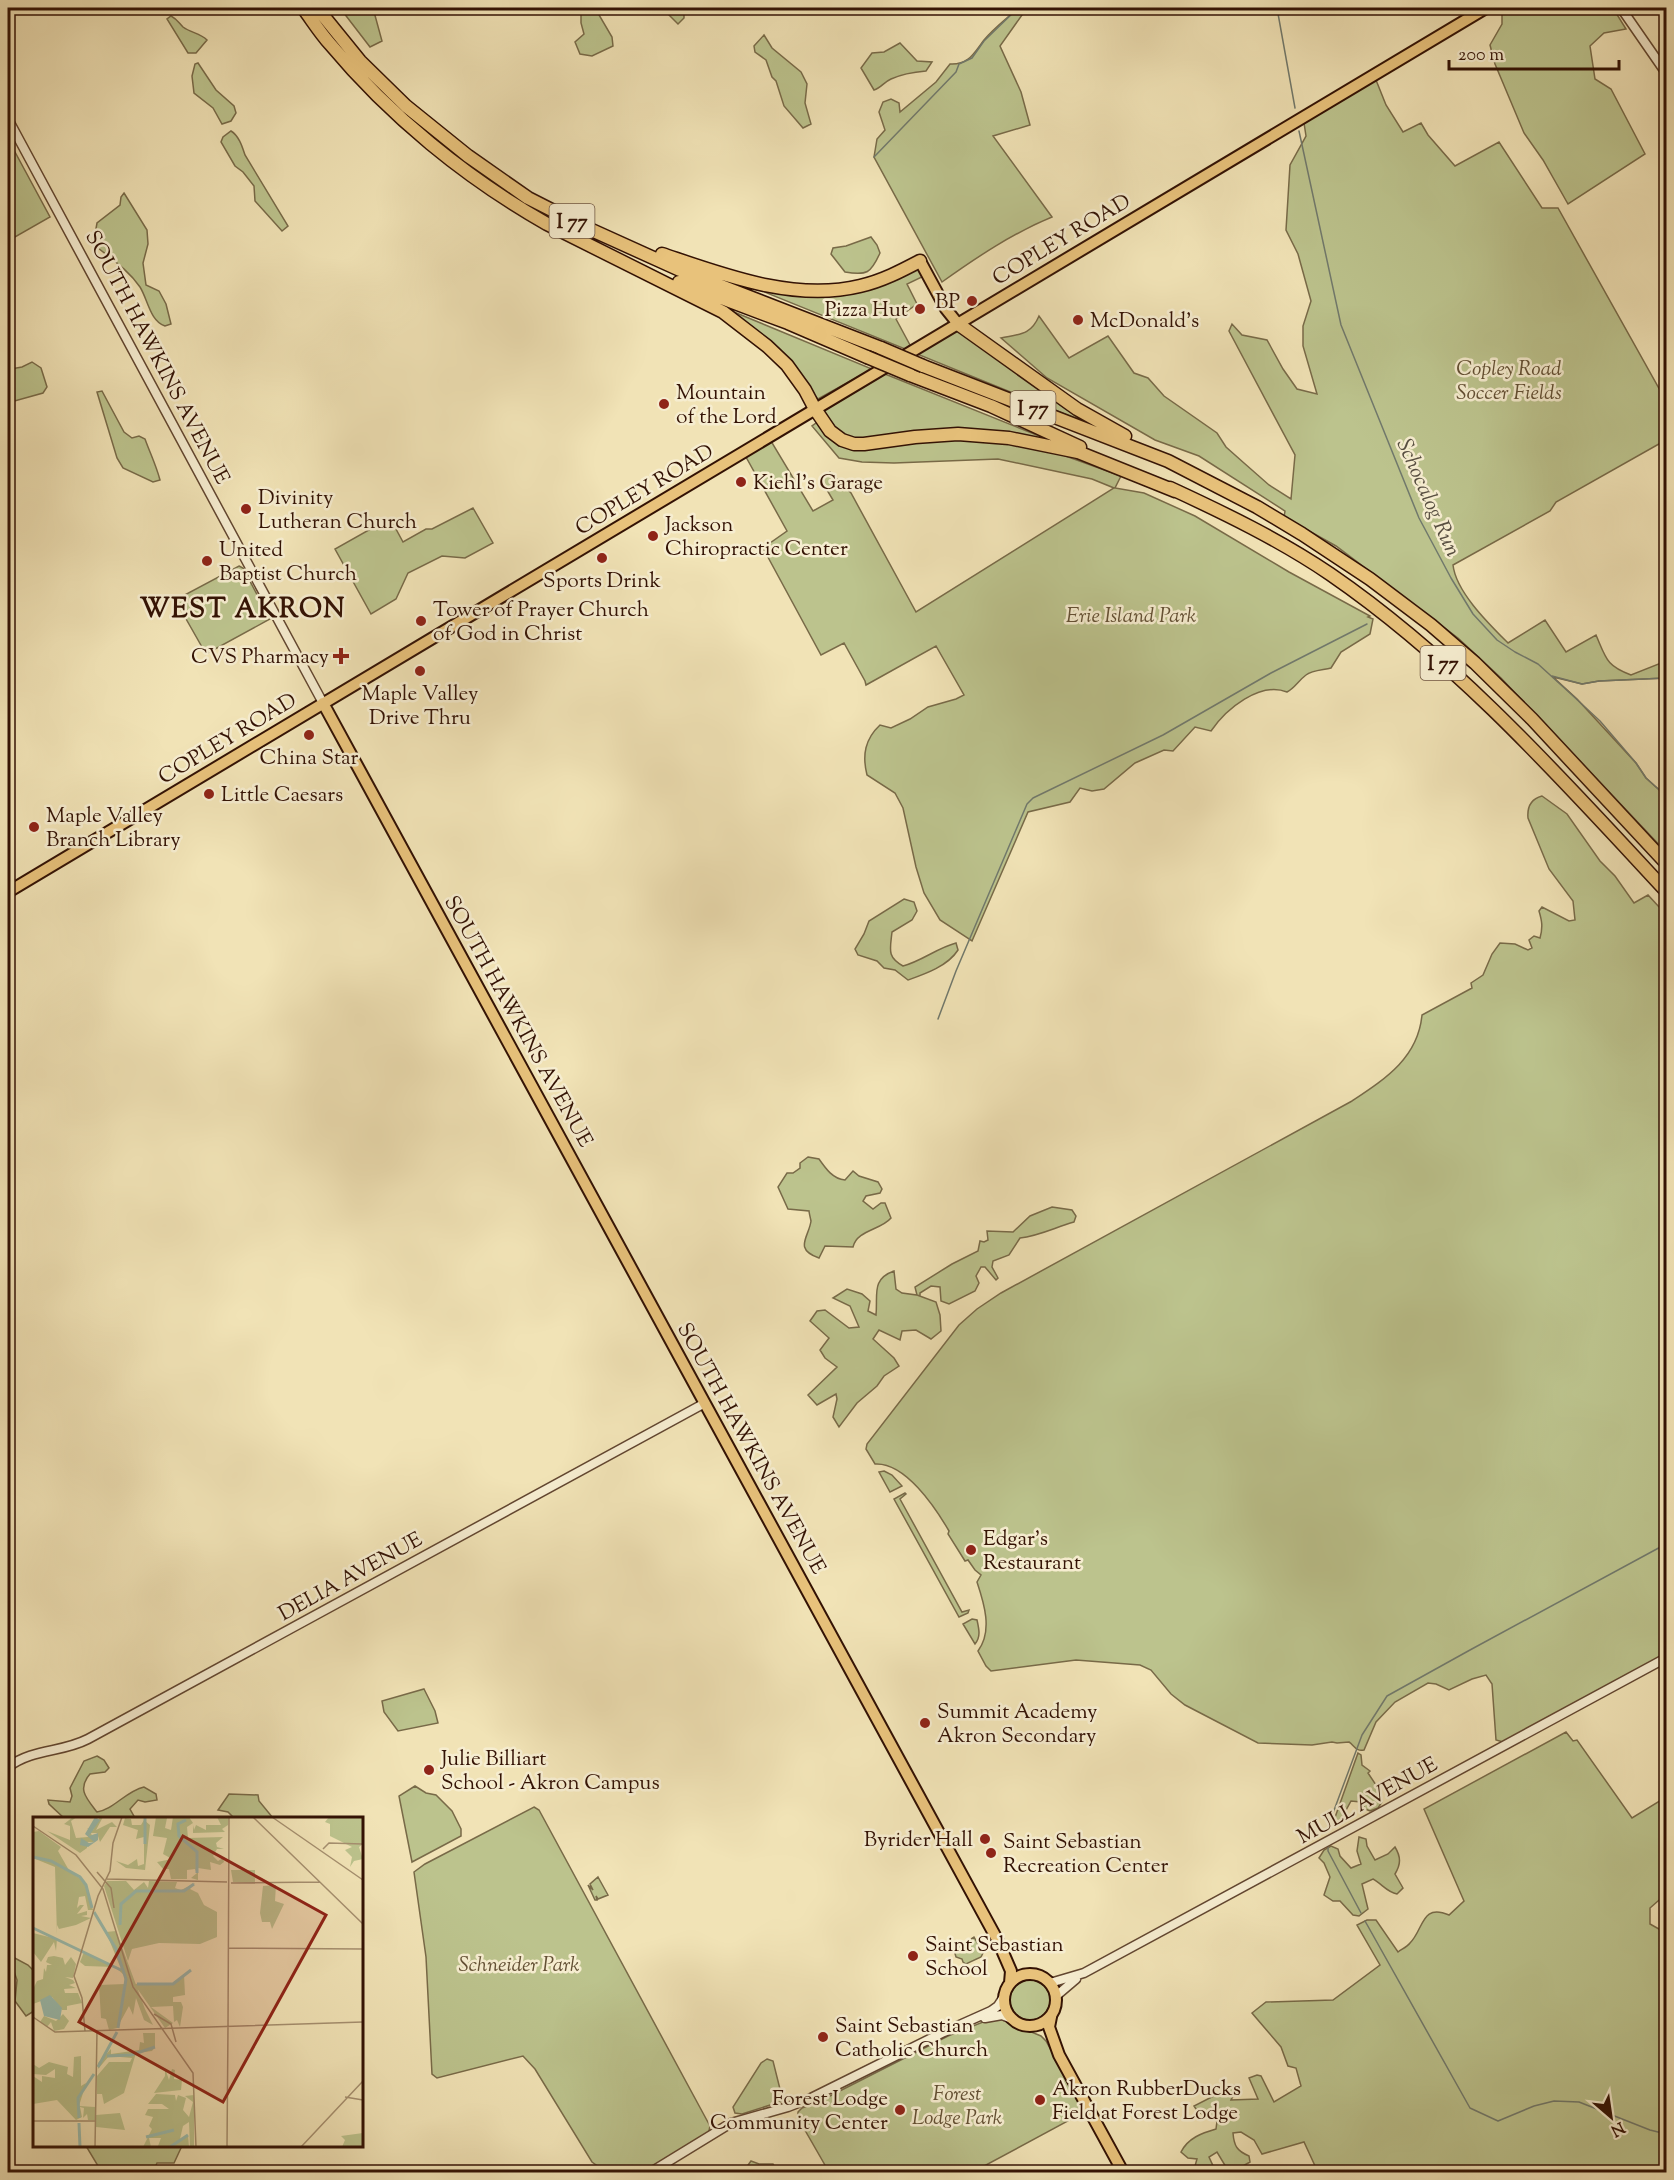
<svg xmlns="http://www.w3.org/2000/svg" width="1674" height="2180" viewBox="0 0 1674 2180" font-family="'Sorts Mill Goudy',serif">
<rect width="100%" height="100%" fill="#f1e3b6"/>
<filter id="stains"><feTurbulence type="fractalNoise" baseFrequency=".00333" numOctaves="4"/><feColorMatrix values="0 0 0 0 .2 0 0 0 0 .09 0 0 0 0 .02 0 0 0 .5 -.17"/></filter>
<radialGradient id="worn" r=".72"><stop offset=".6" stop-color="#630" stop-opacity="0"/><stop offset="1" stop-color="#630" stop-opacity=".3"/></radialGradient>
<path fill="#bcc38d" stroke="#786a48" stroke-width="1.5" d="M340 8H373L382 41 370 47Z
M574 8H595L612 37 613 46 592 56 580 54 575 42 584 34 581 23V14Z
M662 8H684V18L678 24Z
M1016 8H1027L1000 46 1021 92 1030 125 993 136 1052 217C1013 233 977 257 942 282L874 157 877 139 885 130 879 112 883 102 891 99 899 103 900 112 936 82 950 64C969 65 974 53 984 40 993 29 1006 19 1016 10Z
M1502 8H1613L1626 29 1604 33 1590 46 1595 79 1611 89 1645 154 1568 204 1543 160 1524 133 1495 64 1490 45 1502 24Z
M171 16C177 19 179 23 183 27 191 33 200 33 207 40L196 53H188L167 19Z
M764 35 772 48 801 72 807 84 805 103 811 124 803 128 784 106 776 81 772 77 766 60 755 52 754 46Z
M900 43 917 61 932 62 926 71C914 72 902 74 891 79 884 82 881 88 874 90L861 68 872 53 884 52Z
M198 63 216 90 234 106 236 113 231 121 222 124 213 108 194 93 192 76 195 64Z
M1376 80 1386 105 1403 132 1421 123 1428 135 1455 166 1499 142 1542 208H1558L1666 401V440L1556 502 1550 511 1453 565C1456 592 1489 624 1508 643L1545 620 1566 652 1596 635C1606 658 1606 666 1631 675L1666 661V678L1599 681 1582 684 1553 677 1577 699 1636 763 1646 778 1666 796V852L1501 678 1458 638 1336 546 1284 517 1285 511 1199 456 1155 440 1047 378 1001 338C1020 334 1031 335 1039 316L1069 358 1108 336 1134 373 1148 378 1164 396 1217 433 1226 447 1244 463 1269 485 1291 499 1295 455 1229 331 1232 324 1242 335 1267 340 1283 369 1297 389 1317 394 1303 346V326L1311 301 1298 254 1286 230 1290 165 1306 136 1304 123Z
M231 131C239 136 242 146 245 155L288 226 282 231 255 201 254 186 243 172 235 166 221 142 223 137Z
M8 139 50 217 8 241Z
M124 193 147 230 148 244 143 263 146 285 159 291 166 304 171 324 165 326C150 321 148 300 140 287 129 271 113 260 98 248L95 234 97 223 120 205 121 197Z
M871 237 877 245 880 253C871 273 867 276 845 272L831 254 833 248 846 246Z
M914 268 921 270 924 276 907 284 917 304 896 319 910 345 905 349 757 289 816 295Z
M734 312 872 369 818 399 732 315Z
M959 330 968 338 1084 422 917 354Z
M32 362 41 368 47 387 43 393 11 402 8 400V365L11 369 22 367Z
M885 374 1049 440 1018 434 856 441 840 435 824 412 825 410Z
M102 391 124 432 132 438 139 436 145 439C150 453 156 465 160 480L153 482 123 468 117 458 97 392Z
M819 421 843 445 946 438 1038 446 1121 476 1115 488 1144 493 1195 516 1289 572 1370 616 1368 617 1373 619 1370 634 1341 652 1331 668C1323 670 1312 670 1306 675 1298 681 1295 688 1287 692 1260 681 1226 709 1211 731L1195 727 1173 751 1164 750 1135 763 1104 789 1092 791 1080 788 1070 802 1028 812 972 941 940 920 924 893 916 867 903 808 895 793 867 775C862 755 865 739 880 725L891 728 910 719 928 707 956 699 964 695 936 646 866 685 865 681 844 643 821 655 763 548 787 531 746 457 771 441 813 511 833 500 821 480 830 472 851 493 916 612 1114 488 1092 479 998 459 894 463 862 462 839 458 812 426Z
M473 508 493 543 465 558 442 556 408 573 396 599 371 614 335 549 390 518 403 542 426 529H432Z
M239 566 243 568 270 619 206 654 177 603 179 598Z
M1542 796 1567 814 1600 861 1615 876 1634 903 1648 895 1660 908 1666 903V1655L1503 1742 1496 1740 1492 1684 1486 1675 1472 1679 1449 1690 1436 1684 1428 1683 1395 1702 1376 1722 1364 1750C1356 1752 1354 1745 1349 1742L1337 1743 1332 1742 1312 1745 1258 1743 1185 1705 1171 1694 1151 1670 1140 1665 1076 1660 991 1671 986 1666 978 1651C993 1631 984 1603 977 1582L981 1575 975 1570 968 1560 965 1561 948 1534 949 1531C935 1507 905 1462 875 1464L866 1449 867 1444 959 1325 977 1309 1001 1293 1352 1101C1385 1079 1418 1058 1422 1015L1472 988 1471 983 1483 975 1492 954 1500 943 1515 944 1528 950 1532 948 1529 940 1534 936 1540 938C1543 927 1542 921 1539 911L1542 907 1569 921 1575 920 1573 901 1549 869 1528 818C1527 807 1531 799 1542 796Z
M904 899 914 902 917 911 912 920 892 932C890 950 887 957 903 966 922 961 937 948 956 943L958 950C948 966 925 974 908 980L895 970 884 968 877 961 858 955 855 949 864 934 869 921Z
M808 1157 819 1159C826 1169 833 1179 845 1180L853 1171 859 1176 878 1182 882 1189 880 1193 866 1196 863 1201 873 1209 881 1203H885L891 1218C881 1230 857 1230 853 1247L825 1246 819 1258C793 1249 809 1237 811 1221 811 1221 809 1212 809 1211L788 1209 778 1187 787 1173H793L800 1168V1163Z
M1052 1207 1072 1210 1076 1216 1074 1222C1056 1227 1039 1236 1020 1238L1009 1255 993 1261 992 1267 998 1278 996 1280 985 1267H981L976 1276 979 1283 975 1291 949 1304 941 1301 940 1287 931 1286 920 1293V1296L917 1295 936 1302 940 1315 941 1331 931 1339 916 1330 902 1331 900 1340 879 1330 873 1339 894 1358 899 1366 884 1376 877 1386 857 1403 839 1427 833 1417 837 1399 836 1394 817 1405 808 1395 837 1367 825 1358 820 1350 829 1338 810 1321 817 1311 825 1310 849 1328 859 1327 850 1306 833 1298 847 1289 862 1294 870 1301 868 1311 876 1315C878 1295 871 1279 894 1271L896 1289 902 1293 917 1295 915 1287 952 1264 978 1251 980 1241 984 1242 988 1240 987 1231 1013 1232 1030 1216Z
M884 1471 892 1475 902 1486 890 1492 879 1472Z
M905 1493 906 1494 900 1499 962 1612 969 1610 968 1613 959 1617 894 1499Z
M972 1619 977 1620C979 1629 981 1637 975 1644L963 1624Z
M424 1689 435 1711 438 1723 398 1731 384 1712 382 1701Z
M1566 1732 1573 1741 1577 1740 1632 1818 1666 1797V1894L1650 1908V1924L1666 1933V2172H1318L1320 2170 1316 2168 1304 2142 1262 2154 1254 2140 1241 2132 1233 2133C1234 2146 1237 2151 1249 2156L1250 2162 1236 2170 1229 2172 1217 2152 1209 2157 1215 2170 1223 2171 1224 2172H1198L1195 2166 1197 2159 1188 2158 1181 2152C1188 2138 1202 2133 1216 2129L1217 2121 1198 2112 1194 2106 1235 2085 1237 2089 1231 2100 1258 2099 1249 2078 1257 2075 1261 2076 1274 2102 1301 2086 1296 2068 1288 2066 1281 2047 1252 2013 1266 2002 1333 2000 1380 1965 1357 1925 1367 1920H1376L1398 1952C1402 1949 1407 1947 1410 1943 1424 1929 1421 1903 1449 1915L1464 1901 1424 1809Z
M1358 1753 1361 1755 1362 1765 1370 1771 1368 1773 1380 1791 1382 1802 1378 1808 1370 1811 1365 1809 1361 1802 1351 1801 1339 1823H1333Z
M97 1756 104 1760 109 1768 105 1772 90 1774C77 1789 86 1798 97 1812 113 1810 126 1791 144 1787L156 1794 157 1800 145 1802 138 1800 130 1809 135 1818H64L49 1804 48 1800 70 1802 72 1796 70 1788 84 1761Z
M415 1786 426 1793 436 1795 452 1811 461 1829V1836L412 1862 399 1796Z
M229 1794 258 1795 259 1801 273 1818H234L228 1812 218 1810Z
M534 1807 539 1810 710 2126 709 2131 706 2134 643 2172H606L592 2162 535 2069 523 2056 437 2078 432 2074 426 1957 414 1872 425 1864Z
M1359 1837 1366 1839 1367 1846 1375 1860 1388 1854 1395 1847C1401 1857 1401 1864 1395 1874L1403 1888 1397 1894C1387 1892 1382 1884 1373 1879L1362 1884 1368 1909 1359 1916 1353 1915 1340 1901H1333L1324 1895 1330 1877 1324 1863 1319 1858 1324 1850 1331 1846 1338 1849 1340 1856 1351 1868 1361 1864 1357 1851Z
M598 1877 608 1895 598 1899 596 1896 597 1900H595L588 1885 593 1890 590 1884Z
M974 1937 983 1953 981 1957 966 1964 963 1962 962 1959 956 1957 954 1950Z
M11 1956 28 1965 34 1971V2011L26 2016 15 2001 17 1980 9 1957Z
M1010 2000a20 20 0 1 1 40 0a20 20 0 1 1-40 0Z
M993 2018 1000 2019 1041 2036 1046 2041 1081 2105 1083 2111 1079 2115 973 2172H829L798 2118V2112L802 2108 820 2101 948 2036Z
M767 2059 773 2061 783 2101 742 2114 735 2113 733 2107 761 2063Z
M86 2146H179L181 2148 174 2163H157L153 2172H123L120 2166C113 2171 109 2174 101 2171Z
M751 2161 759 2164H773L778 2172H743Z"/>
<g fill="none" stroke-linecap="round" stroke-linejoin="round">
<path stroke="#71796c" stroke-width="1.5" d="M1277 8 1295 108
M1299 131 1341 325 1419 518 1451 578 1473 614 1497 640 1515 652 1538 664 1571 694 1600 721 1636 763 1646 778 1666 796
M874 157 956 72 959 64 972 58 984 41 1018 8
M1552 676 1582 684 1599 681 1666 678
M938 1019 956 971 1027 804 1033 798 1163 735 1271 673 1367 624
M1330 1828 1333 1813 1362 1735 1387 1696 1470 1650 1666 1544
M1328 1847V1851L1361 1913
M1365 1921 1470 2108 1498 2121 1534 2106 1554 2101 1579 2102 1650 2130 1666 2134"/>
<defs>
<path id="minor" d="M1469 8 1473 16
M1621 8 1666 73
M8 119 323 703
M8 1767C34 1748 61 1753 88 1739L705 1403
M1050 1983 1084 1973 1666 1658
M1056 1996 1076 1979
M985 2018 1002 2015 1012 2019
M651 2172 731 2123 788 2107 811 2098 944 2032 991 2011 998 2006 1005 1995"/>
<path id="major" d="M920 261 946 309 958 324
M323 703 998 1941 1011 1971 1010 1983
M8 892 1486 8
M1004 2000a26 26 0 1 1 52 0a26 26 0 1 1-52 0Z
M1051 2017 1049 2027 1059 2055 1123 2172"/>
<path id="highway" d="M303 8C312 20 320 33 330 44 390 116 466 178 547 224L723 312 767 346 787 365 805 390 815 409 830 431 842 440 854 444H864L915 437 958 434 1009 438 1078 452 1175 491
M317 8 360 61 406 106 468 156 528 198 585 227 680 270 881 348
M662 254C724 275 794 302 860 286 882 281 901 271 920 261
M679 282 788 323 867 357
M958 324 1077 409 1125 436
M923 366 1168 461 1257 507 1302 534 1370 579 1431 625 1475 663 1532 719 1666 863
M910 375 991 406 1080 447
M1170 488C1224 513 1280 540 1330 574 1458 662 1561 778 1666 891"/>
</defs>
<use href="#minor" stroke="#624630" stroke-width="11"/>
<use href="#major" stroke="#331204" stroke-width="14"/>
<use href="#highway" stroke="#331204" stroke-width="15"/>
<use href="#minor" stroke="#f6edd0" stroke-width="8"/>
<use href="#major" stroke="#e8c27b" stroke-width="10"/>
<use href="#highway" stroke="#e8c27b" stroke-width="12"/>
<defs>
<path id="highway-bridge" d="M881 348 923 366
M867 357 910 375"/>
</defs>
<use href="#highway-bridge" stroke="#331204" stroke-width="15" stroke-linecap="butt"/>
<use href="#highway-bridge" stroke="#e8c27b" stroke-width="12"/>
</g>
<g fill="#8f2418" stroke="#f6edd0" stroke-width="2">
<circle cx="972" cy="301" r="6"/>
<circle cx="920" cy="309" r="6"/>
<circle cx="1078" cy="320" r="6"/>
<circle cx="664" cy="404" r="6"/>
<circle cx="741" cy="482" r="6"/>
<circle cx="246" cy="509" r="6"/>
<circle cx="653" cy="536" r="6"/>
<circle cx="602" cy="558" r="6"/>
<circle cx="207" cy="561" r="6"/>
<circle cx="421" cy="621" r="6"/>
<path d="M338 647h6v6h6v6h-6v6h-6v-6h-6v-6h6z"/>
<circle cx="420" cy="671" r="6"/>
<circle cx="309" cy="735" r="6"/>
<circle cx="209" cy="794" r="6"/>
<circle cx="34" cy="827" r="6"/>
<circle cx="971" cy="1550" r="6"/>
<circle cx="925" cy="1723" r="6"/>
<circle cx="429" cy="1770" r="6"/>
<circle cx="985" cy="1839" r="6"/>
<circle cx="991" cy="1853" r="6"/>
<circle cx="913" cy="1956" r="6"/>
<circle cx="823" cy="2037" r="6"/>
<circle cx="1040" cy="2100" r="6"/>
<circle cx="900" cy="2110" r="6"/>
</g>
<g text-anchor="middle" stroke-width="5" stroke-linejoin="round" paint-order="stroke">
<g fill="#f6edd0" stroke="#6e5441" stroke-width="1.5">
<rect x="549.5" y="204" width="45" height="34" rx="4.5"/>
<rect x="1010.5" y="391" width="45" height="34" rx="4.5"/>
<rect x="1420.5" y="646" width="45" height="34" rx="4.5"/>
</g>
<g font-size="20" font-weight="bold" fill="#331204">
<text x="572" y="228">I 77</text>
<text x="1033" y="415">I 77</text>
<text x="1443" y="670">I 77</text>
</g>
<g font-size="21" fill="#331204" stroke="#f6edd0">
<text transform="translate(1061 239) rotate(-31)" y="7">COPLEY ROAD</text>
<text transform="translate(158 357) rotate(62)" y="7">SOUTH HAWKINS AVENUE</text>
<text transform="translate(644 489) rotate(-31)" y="7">COPLEY ROAD</text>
<text transform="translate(227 738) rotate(-31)" y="7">COPLEY ROAD</text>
<text transform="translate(519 1021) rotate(61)" y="7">SOUTH HAWKINS AVENUE</text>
<text transform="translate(752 1448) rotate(61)" y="7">SOUTH HAWKINS AVENUE</text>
<text transform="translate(350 1576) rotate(-29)" y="7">DELIA AVENUE</text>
<text transform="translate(1367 1800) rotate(-29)" y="7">MULL AVENUE</text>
</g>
<g font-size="21" fill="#331204" stroke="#f6edd0" text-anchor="start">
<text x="960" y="308" text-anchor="end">BP</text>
<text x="908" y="316" text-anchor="end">Pizza Hut</text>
<text x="1090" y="327">McDonald's</text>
<text x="676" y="399">Mountain<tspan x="676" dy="24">of the Lord</tspan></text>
<text x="753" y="489">Kiehl's Garage</text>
<text x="258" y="504">Divinity<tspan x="258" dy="24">Lutheran Church</tspan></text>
<text x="665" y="531">Jackson<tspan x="665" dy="24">Chiropractic Center</tspan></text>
<text x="219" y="556">United<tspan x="219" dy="24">Baptist Church</tspan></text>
<text x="602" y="587" text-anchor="middle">Sports Drink</text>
<text x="433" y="616">Tower of Prayer Church<tspan x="433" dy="24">of God in Christ</tspan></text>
<text x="329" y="663" text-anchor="end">CVS Pharmacy</text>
<text x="420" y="700" text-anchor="middle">Maple Valley<tspan x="420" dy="24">Drive Thru</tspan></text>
<text x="309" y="764" text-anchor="middle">China Star</text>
<text x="221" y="801">Little Caesars</text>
<text x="46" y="822">Maple Valley<tspan x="46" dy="24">Branch Library</tspan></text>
<text x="983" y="1545">Edgar's<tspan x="983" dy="24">Restaurant</tspan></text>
<text x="937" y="1718">Summit Academy<tspan x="937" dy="24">Akron Secondary</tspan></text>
<text x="441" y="1765">Julie Billiart<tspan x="441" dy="24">School - Akron Campus</tspan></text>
<text x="973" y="1846" text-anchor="end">Byrider Hall</text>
<text x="1003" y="1848">Saint Sebastian<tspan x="1003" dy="24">Recreation Center</tspan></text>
<text x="925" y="1951">Saint Sebastian<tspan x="925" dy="24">School</tspan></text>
<text x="835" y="2032">Saint Sebastian<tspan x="835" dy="24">Catholic Church</tspan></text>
<text x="1052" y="2095">Akron RubberDucks<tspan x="1052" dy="24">Field at Forest Lodge</tspan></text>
<text x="888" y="2105" text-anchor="end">Forest Lodge<tspan x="888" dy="24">Community Center</tspan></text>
</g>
<g font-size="21" font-style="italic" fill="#635034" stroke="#f6edd0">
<text x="1509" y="375">Copley Road<tspan x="1509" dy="24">Soccer Fields</tspan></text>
<text x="1131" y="622">Erie Island Park</text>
<text x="519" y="1971">Schneider Park</text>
<text x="957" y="2100">Forest<tspan x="957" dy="24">Lodge Park</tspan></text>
</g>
<g font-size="22" font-style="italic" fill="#574e41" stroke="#f6edd0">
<text transform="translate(1430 497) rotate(66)" y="8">Schocalog Run</text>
</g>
<g font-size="27" font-weight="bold" letter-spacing="1.5" fill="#331204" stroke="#f6edd0">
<text x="243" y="617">WEST AKRON</text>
</g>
</g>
<g transform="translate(33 1817)">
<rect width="330" height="330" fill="#f1e3b6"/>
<path d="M40 0H44L38 4 43 21 55 20 58 15 54 11 60 13 67 0H70L63 13 79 5 84 10H77L67 25 64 16H58L61 25H54V31L47 36 14 14 37 23V9L31 7ZM123 0 134 1 132 11 138 13 140 0H156L160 6 154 10 155 21 190 20 183 26 184 30 191 32H184L180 39 185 44 190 41 191 45 187 48 177 45 178 53 165 51V63L158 61 164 56 162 52 154 53V62H138L136 52H130L124 45 139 42 130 37 134 21 120 19ZM184 0H196L195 8 189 12 192 15 160 16V8L161 13 163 8 173 13V8H188ZM296 0H330V27L326 30 330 42 321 44 317 50 319 40 312 33 319 30 297 19V7L292 5ZM92 1 98 2 99 8H108L111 3 117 8 112 53 93 51 83 44 95 48 104 42 105 49 111 47V20L103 22 105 13 90 8ZM6 14 28 30 25 34 37 55 51 64 60 93H55L52 79 46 80 44 91 47 88H51L44 97 54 94V98L48 99 58 101 43 108 26 112 24 108V118L22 50 0 41V15ZM198 53H222V66L200 65ZM74 64H93L101 73 111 65 115 71 116 64 144 65 142 71 148 73 162 66 157 72 165 76 171 88 184 95V120L167 127 126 126 99 132 95 144 71 69ZM243 68 242 84 251 87 239 112 237 105H229L227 96 230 69ZM83 114 112 192 120 208 111 203 103 181 100 198 96 189 84 211 76 213 73 202 68 201 66 168 92 167 91 158 82 150 52 149 47 145 51 135 88 152 73 115ZM0 116 24 122 23 134 21 125 8 145 0 135ZM21 139 30 141 32 148 38 140 43 147 40 161 32 160 40 163 42 166 36 168 43 171 31 172 32 176H45L49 186 34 189V193H29L19 180 0 187V172L4 164 10 162 11 151 13 155 14 148H19L13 145 15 140ZM151 158 152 178 140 180V185H148L150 190 147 210 144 203 141 205 140 189 118 190 140 206 132 211 101 167 140 166ZM30 197 36 204 31 212 21 214 18 205 14 210 7 205 11 199 23 204ZM110 216H122V230L119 234 103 236 91 276 71 287 69 277H64V259L76 245H97L99 241 76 239 65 252V246L78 232V237L106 233 107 225 111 226ZM48 239V269L53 266 46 289 62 290V303H55L54 297 50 301 51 291 47 290 49 300 43 303 24 283 0 287V259L9 265V259L22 261V252L13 258 0 257V247L6 251 16 245 35 250 34 257 40 260 41 240ZM132 251 136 263 139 252 142 253 141 262 149 263 148 273 121 276 132 259ZM123 277 142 278 143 284 145 278 153 281 150 293 156 300 160 285 152 279 161 278V330H157L156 305 150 309 147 322 155 318 156 330H118L125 329 128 321H116L118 330H110L119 312 116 309 120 300 112 298 115 292H136L129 287H115ZM87 296 92 313 63 310V298ZM330 316V330H309L312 323 308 319Z" fill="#bcc38d"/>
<path d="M62 0 67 3 56 19 65 16V23L55 30 47 28 48 21 56 26 61 25 52 17ZM17 178 29 191 27 203 11 199 7 183Z" fill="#9bbeb1"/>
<path fill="none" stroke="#9bbeb1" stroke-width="3" d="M153 3 145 7 146 19 164 35V56M112 27V0M0 40 18 44 47 60 53 68 59 91M61 95 83 132 93 162 85 211M87 108 88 87 103 74H151L161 67M0 111 88 153M104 167H140L158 153M74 239 98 238 122 230M65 250 84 215M46 301 45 281 61 257M46 306 47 330M113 320 141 313M137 330 155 318"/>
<path fill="none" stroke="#a58f6f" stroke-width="1.5" d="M220 0 330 107M239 0 330 63M0 9 43 38 70 72 100 170 160 256 163 330M290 32 296 26 330 27M64 55 78 71 81 91M74 62 194 65M198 66 287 65M196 131 330 132M121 197 138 207 143 225M0 200 22 215 330 205M195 209 196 0M52 214 49 181 41 159 65 79 77 54 80 26 89 0M312 280 330 283M0 304H63M62 330 64 214M194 330 195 209M268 330 330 264"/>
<path fill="#8f2418" fill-opacity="0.15" stroke="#8f2418" stroke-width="3" d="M150 19 293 98 190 285 46 205Z"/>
<rect width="330" height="330" fill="none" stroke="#331204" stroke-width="3"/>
</g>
<rect width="1674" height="2180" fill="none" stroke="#f1e3b6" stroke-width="30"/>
<rect x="9" y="9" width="1656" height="2162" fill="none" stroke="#331204" stroke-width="3"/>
<rect x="15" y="15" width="1644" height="2150" fill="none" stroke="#331204" stroke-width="1.5"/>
<g transform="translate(1611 2117) rotate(151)" stroke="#f6edd0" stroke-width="4.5" paint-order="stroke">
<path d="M0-4.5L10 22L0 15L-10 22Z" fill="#331204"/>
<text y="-9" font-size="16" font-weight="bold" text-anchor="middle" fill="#331204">N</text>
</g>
<path d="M1449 60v9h170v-9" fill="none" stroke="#331204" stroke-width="3"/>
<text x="1458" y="60" font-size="18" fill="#331204" stroke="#f6edd0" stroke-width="4.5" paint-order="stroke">200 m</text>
<rect width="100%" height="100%" filter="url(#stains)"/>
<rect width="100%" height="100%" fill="url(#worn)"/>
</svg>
